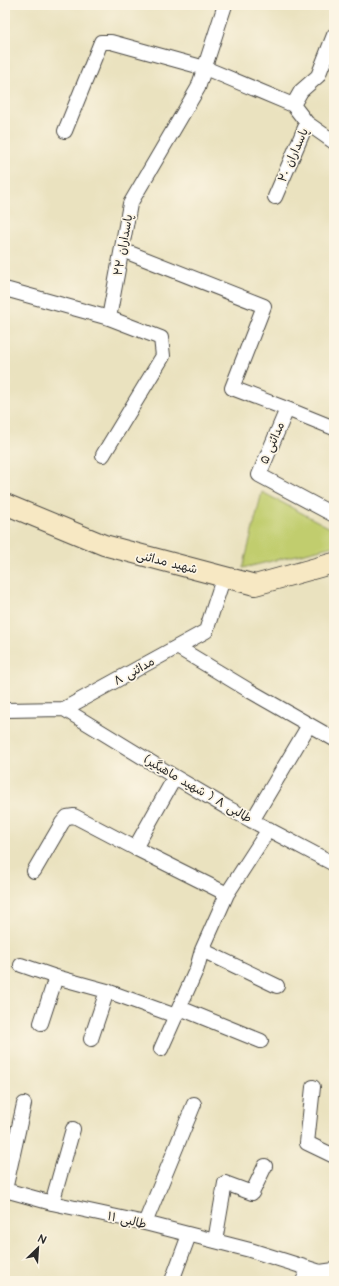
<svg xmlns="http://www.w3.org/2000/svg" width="339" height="1286" viewBox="0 0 339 1286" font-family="'Architects Daughter','Playpen Sans Arabic',sans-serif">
<rect width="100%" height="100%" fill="#fcf5e5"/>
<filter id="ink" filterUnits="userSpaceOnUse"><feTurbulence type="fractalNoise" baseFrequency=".025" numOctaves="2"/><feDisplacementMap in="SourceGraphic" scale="8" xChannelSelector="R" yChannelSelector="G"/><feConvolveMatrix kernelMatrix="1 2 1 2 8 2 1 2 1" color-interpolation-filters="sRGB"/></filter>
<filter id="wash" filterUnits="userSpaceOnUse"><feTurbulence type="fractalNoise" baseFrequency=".012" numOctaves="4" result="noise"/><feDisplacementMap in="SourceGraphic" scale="16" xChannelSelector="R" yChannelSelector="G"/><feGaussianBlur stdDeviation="0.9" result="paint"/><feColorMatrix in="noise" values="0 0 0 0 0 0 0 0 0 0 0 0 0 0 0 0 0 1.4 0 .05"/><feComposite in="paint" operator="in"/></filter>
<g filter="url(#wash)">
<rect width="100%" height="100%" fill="#eae2bf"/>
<path fill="#c1cd6e" stroke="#767c4c" d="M262 492 334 530V546L243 568Z"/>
</g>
<g filter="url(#ink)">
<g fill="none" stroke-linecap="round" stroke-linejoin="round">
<defs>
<path id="street" d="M307 123 334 142
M65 131 101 42H111L205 68 293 105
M275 197 307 123 293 105 301 91 318 76 334 35
M122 250 264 306 232 388 287 409 259 475 334 515
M5 289 109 318 161 338 163 356 103 455
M109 318 130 204 198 88 225 5
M287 409 334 428
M177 647 250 691 334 739
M64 709 175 777 226 807 334 864
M5 710 64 709 206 631 224 576
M175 777 135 848 227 894
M252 821 309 725
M34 871 62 823 67 817 74 816 135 848
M202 950 277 986
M21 965 56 977 107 991 176 1016
M180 1008 261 1041
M41 1023 56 977
M91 1039 107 991
M161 1049 197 968 202 950 227 894 269 829
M313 1087 307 1143 334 1156
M5 1190 52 1203 145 1223 250 1250 320 1272 334 1270
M5 1190 24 1104
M52 1203 73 1129
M145 1223 194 1104
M215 1241 225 1183 252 1193 265 1166
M173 1278 189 1235
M303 1281 309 1269"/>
<path id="secondary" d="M5 504 104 545 255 585 334 563"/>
</defs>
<use href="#street" stroke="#484641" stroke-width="16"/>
<use href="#secondary" stroke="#484641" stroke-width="22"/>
<use href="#street" stroke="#fff" stroke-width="14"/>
<use href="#secondary" stroke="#f7e8c3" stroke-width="20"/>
</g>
</g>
<g text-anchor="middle" stroke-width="3.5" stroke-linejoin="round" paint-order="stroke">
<g font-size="12" fill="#2b2b2b" stroke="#fcf5e5">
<text transform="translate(293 155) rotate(-66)" y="4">پاسداران ۲۰</text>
<text transform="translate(123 245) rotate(-80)" y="4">پاسداران ۲۲</text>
<text transform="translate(272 443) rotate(-67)" y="4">مدائنی ۵</text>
<text transform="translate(167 562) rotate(14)" y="4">شهید مدائنی</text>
<text transform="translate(134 671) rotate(-29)" y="4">مدائنی ۸</text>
<text transform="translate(198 789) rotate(30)" y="4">طالبی ۸ ( شهید ماهیگیر)</text>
<text transform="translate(127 1220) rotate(13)" y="4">طالبی ۱۱</text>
</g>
</g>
<rect width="339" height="1286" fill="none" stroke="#fcf5e5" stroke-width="20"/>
<g transform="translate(38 1248) rotate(25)" stroke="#fcf5e5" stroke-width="3" paint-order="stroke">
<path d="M0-3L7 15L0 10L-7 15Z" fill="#2b2b2b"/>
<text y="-6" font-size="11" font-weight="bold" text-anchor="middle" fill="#2b2b2b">N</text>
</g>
</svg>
